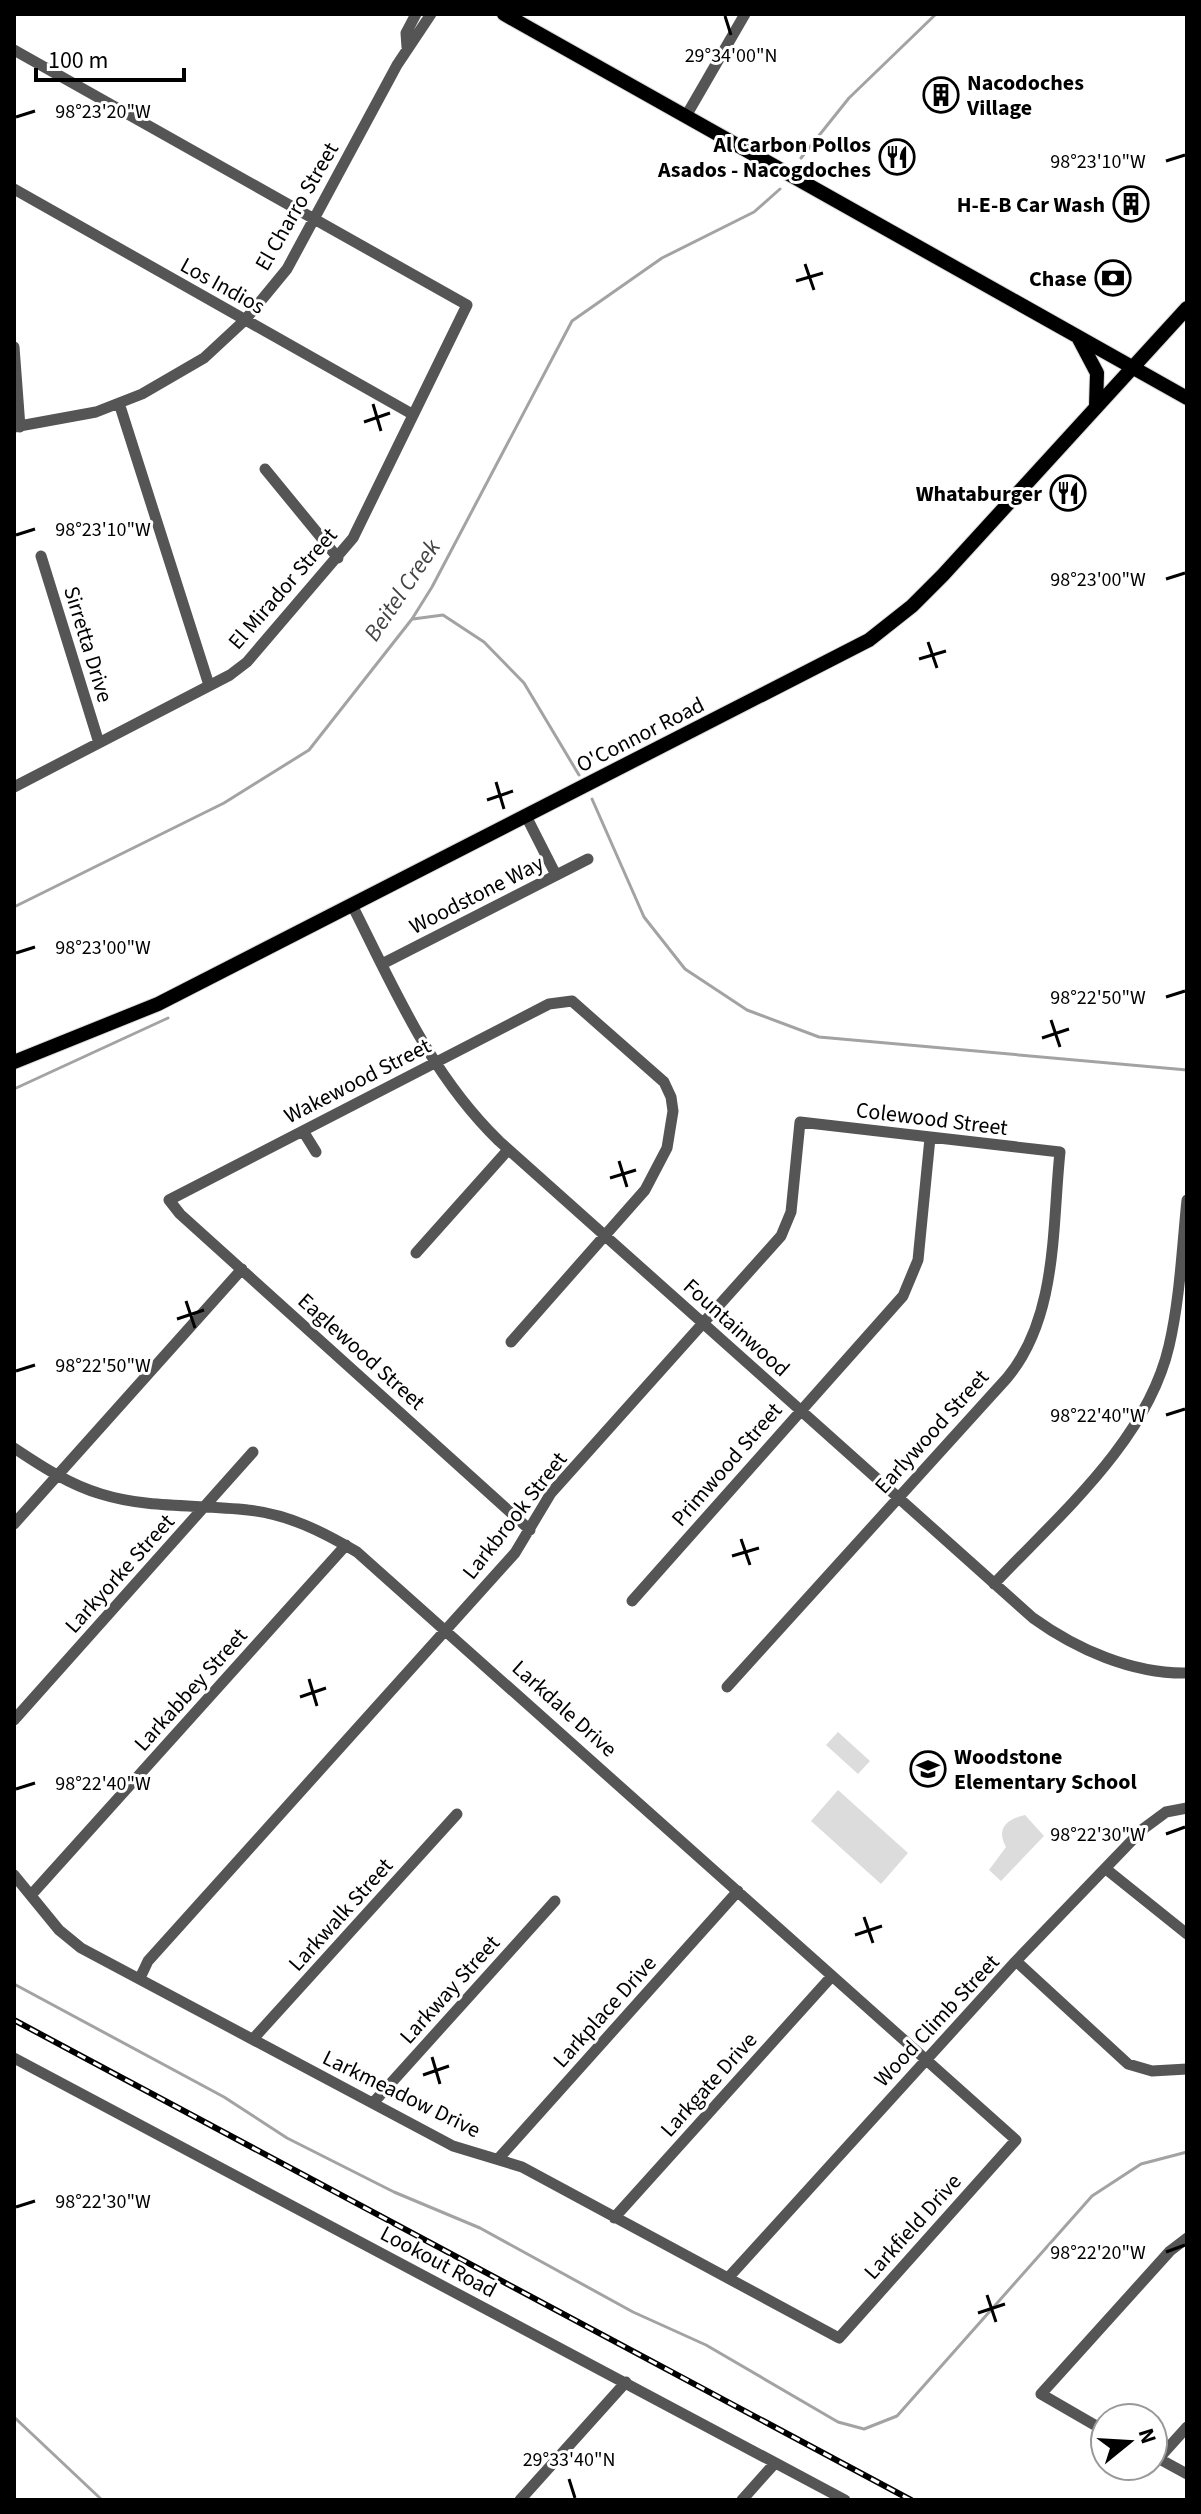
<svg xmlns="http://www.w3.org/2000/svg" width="1201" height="2514" viewBox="0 0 1201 2514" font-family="'Source Sans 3',sans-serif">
<rect width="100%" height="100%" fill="#fff"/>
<path fill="#dcdcdc" d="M838 1732 870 1761 858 1774 826 1745Z
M838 1790 908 1853 881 1884 811 1821Z
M1025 1815 1044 1836 1001 1881 989 1870 1006 1847C996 1829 1006 1819 1025 1815Z"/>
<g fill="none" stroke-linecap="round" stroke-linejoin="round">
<path stroke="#a3a3a3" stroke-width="3" d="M801 158 849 98 936 14
M413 619 443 615 484 642 524 683 579 775
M592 799 644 917 685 969 747 1010 819 1037 1187 1070
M14 907 224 803 309 750 412 619 432 587 572 321 662 258 754 212 780 189
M14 1089 168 1018
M14 1984 224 2097 287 2138 394 2192 480 2228 633 2312 706 2345 838 2422 864 2429 897 2416 1092 2196 1141 2164 1187 2152
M14 2417 102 2500"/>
<defs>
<path id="major" d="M504 14 1187 398
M1078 337 1097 373 1096 407
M14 1062 158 1004 869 640 912 606 943 575 1187 308"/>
</defs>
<use href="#major" stroke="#dbdbdb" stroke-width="16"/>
<path stroke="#555" stroke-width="11" d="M407 47 406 33 416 14
M14 50 467 305 353 538 247 662 230 675 14 787
M686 116 745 14
M14 189 412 414
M14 347 20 427
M119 403 209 685
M14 427 96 412 142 394 204 358 245 320 287 269 397 65 431 14
M265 469 338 558
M41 556 99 743
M526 816 556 875
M352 905C395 990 430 1074 499 1141L1033 1618C1076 1649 1132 1674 1187 1673
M382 964 588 859
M303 1131 316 1152
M416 1253 508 1150
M511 1342 645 1190 667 1148 673 1111 671 1097 664 1082 572 1001 549 1004 169 1200 180 1214 530 1530
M14 1448C41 1466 70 1485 101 1494 149 1509 199 1504 248 1510 288 1514 323 1532 357 1552L1016 2140 839 2338 522 2167 453 2146 81 1948 59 1930 14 1875
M14 1524 242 1269
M994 1584C1059 1515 1147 1441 1169 1346 1180 1299 1182 1248 1187 1200
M632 1601 903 1296 918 1260 930 1138
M14 1720 253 1452
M1106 1869 1187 1934
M32 1894 346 1545
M1016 1961 1128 2064 1152 2071 1187 2069
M140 1978 148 1961 515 1553 551 1493 781 1236 791 1212 800 1122 1060 1152C1052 1227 1058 1317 1007 1378L727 1687
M253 2039 457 1814
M14 2058 845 2500
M373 2103 555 1901
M499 2158 738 1891
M614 2218 832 1976
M728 2278 1016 1961 1143 1829 1166 1812 1187 1808
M1105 2431 1041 2394 1170 2251 1187 2238
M1154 2456 1187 2474
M1159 2458 1187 2427
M520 2500 626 2382
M742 2500 775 2463"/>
<use href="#major" stroke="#000" stroke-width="14"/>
<defs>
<path id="rail" d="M14 2020 911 2500"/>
</defs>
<use href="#rail" stroke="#000" stroke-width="6"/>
<use href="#rail" stroke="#fff" stroke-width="3" stroke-dasharray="9" stroke-linecap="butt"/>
</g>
<path fill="none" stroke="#000" stroke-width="3" d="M725 16 731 35M16 117 35 111M1166 161 1185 155M805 264 814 290M796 281 823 273M373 404 381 431M364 422 390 413M16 535 35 529M1166 579 1185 573M928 642 937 668M919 659 946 651M496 782 504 809M487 800 513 791M16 953 35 947M1166 997 1185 991M1051 1020 1060 1047M1042 1038 1069 1029M619 1161 627 1187M610 1178 636 1170M186 1301 195 1328M177 1319 204 1310M16 1371 35 1365M1166 1415 1185 1409M741 1539 750 1565M732 1556 759 1548M309 1679 317 1706M300 1697 326 1688M16 1789 35 1783M1166 1834 1185 1827M864 1917 873 1943M855 1935 882 1926M432 2057 440 2084M423 2075 449 2066M16 2207 35 2201M1166 2252 1185 2245M987 2295 996 2322M978 2313 1005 2304M569 2479 575 2498"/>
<defs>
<symbol id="building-ring" viewBox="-11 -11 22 22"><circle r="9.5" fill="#fff" stroke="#000" stroke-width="1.5"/><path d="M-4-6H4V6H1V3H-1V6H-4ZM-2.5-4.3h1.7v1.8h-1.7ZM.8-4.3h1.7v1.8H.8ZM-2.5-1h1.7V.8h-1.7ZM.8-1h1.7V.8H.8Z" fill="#000"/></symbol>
<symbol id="restaurant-ring" viewBox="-11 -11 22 22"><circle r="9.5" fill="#fff" stroke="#000" stroke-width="1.5"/><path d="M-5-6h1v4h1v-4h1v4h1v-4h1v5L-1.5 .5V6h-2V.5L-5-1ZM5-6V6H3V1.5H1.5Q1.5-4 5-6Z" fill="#000"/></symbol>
<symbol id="bank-ring" viewBox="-11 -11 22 22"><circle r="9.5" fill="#fff" stroke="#000" stroke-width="1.5"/><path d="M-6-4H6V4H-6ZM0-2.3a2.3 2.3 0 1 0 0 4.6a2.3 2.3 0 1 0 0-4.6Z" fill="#000"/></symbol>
<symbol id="school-ring" viewBox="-11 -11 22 22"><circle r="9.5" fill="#fff" stroke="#000" stroke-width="1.5"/><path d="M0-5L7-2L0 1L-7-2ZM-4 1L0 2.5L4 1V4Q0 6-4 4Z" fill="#000"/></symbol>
</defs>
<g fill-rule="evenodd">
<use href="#building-ring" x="921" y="75" width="40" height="40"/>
<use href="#restaurant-ring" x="877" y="137" width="40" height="40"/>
<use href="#building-ring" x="1111" y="184" width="40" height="40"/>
<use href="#bank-ring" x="1093" y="258" width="40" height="40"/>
<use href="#restaurant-ring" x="1048" y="473" width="40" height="40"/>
<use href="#school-ring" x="908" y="1749" width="40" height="40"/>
</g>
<g text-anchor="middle" stroke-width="6" stroke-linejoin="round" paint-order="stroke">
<g font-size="22" font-weight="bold" fill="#000" stroke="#fff" text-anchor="end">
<text x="967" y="90" text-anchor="start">Nacodoches<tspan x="967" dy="25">Village</tspan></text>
<text x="871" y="152">Al Carbon Pollos<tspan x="871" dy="25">Asados - Nacogdoches</tspan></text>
<text x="1105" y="212">H-E-B Car Wash</text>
<text x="1087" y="286">Chase</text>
<text x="1042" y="501">Whataburger</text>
<text x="954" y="1764" text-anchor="start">Woodstone<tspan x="954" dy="25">Elementary School</tspan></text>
</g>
<g font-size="22" fill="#000" stroke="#fff">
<text transform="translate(296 206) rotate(-60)" y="8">El Charro Street</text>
<text transform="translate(223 285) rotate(29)" y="8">Los Indios</text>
<text transform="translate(282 588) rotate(-49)" y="8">El Mirador Street</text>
<text transform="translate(89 644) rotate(73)" y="8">Sirretta Drive</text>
<text transform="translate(640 734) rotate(-27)" y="8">O'Connor Road</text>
<text transform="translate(476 894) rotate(-27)" y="8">Woodstone Way</text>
<text transform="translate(357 1080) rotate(-27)" y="8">Wakewood Street</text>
<text transform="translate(932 1118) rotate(7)" y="8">Colewood Street</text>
<text transform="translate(737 1327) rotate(42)" y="8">Fountainwood</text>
<text transform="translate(362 1351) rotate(42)" y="8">Eaglewood Street</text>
<text transform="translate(931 1431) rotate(-48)" y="8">Earlywood Street</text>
<text transform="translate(726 1464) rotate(-49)" y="8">Primwood Street</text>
<text transform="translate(514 1515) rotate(-52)" y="8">Larkbrook Street</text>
<text transform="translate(119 1573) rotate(-48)" y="8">Larkyorke Street</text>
<text transform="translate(190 1689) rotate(-48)" y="8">Larkabbey Street</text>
<text transform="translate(565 1708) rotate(42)" y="8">Larkdale Drive</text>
<text transform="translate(340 1914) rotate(-48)" y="8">Larkwalk Street</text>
<text transform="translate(449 1989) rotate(-48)" y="8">Larkway Street</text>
<text transform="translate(604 2011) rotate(-48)" y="8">Larkplace Drive</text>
<text transform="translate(936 2020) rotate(-47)" y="8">Wood Climb Street</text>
<text transform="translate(708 2084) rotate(-48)" y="8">Larkgate Drive</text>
<text transform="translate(402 2093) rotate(26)" y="8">Larkmeadow Drive</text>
<text transform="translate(912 2226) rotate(-48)" y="8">Larkfield Drive</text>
<text transform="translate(439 2261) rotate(28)" y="8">Lookout Road</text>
</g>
<g font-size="24" font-style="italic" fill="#444" stroke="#fff">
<text transform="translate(402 590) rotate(-56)" y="8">Beitel Creek</text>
</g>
</g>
<g font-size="20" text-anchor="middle" fill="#000" stroke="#fff" stroke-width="6" stroke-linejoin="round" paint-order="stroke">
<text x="731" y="62">29°34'00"N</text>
<text x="103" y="118">98°23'20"W</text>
<text x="1098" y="168">98°23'10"W</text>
<text x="103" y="536">98°23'10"W</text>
<text x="1098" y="586">98°23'00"W</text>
<text x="103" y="954">98°23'00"W</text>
<text x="1098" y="1004">98°22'50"W</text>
<text x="103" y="1372">98°22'50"W</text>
<text x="1098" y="1422">98°22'40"W</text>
<text x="103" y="1790">98°22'40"W</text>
<text x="1098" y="1841">98°22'30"W</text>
<text x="103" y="2208">98°22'30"W</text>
<text x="1098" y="2259">98°22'20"W</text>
<text x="569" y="2466">29°33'40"N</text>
</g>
<rect width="1201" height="2514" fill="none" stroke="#000000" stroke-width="32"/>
<g transform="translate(1129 2442) rotate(72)"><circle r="38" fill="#ffffff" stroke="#999999" stroke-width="2"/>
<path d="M0-6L14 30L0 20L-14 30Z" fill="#000000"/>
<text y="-12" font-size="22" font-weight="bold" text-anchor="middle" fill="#000000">N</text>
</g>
<path d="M36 68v12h148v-12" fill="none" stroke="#000000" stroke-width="4"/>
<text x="48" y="68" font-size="24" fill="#000000" stroke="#ffffff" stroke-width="6" paint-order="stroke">100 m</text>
</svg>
